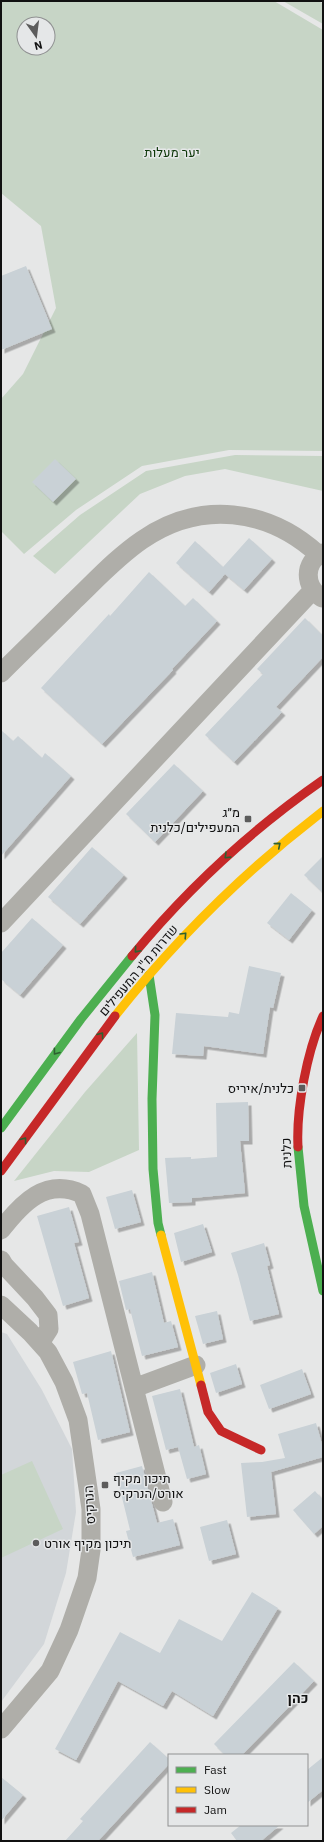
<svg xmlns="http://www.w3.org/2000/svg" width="324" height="1842" viewBox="0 0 324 1842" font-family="'IBM Plex Sans',Heebo,sans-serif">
<defs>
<filter id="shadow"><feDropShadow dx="3.5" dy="3.5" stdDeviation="0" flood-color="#0004"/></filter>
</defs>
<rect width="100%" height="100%" fill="#e6e7e7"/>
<path fill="#d2d6d9" d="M1 1332 7 1334 42 1390 72 1449 76 1512 66 1573 44 1644 1 1702Z"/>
<path fill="#c7d5c6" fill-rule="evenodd" d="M1 1H274L323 30V451L229 450 142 466 76 510 24 554 1 531V399L23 374 56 308 41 226 1 193ZM24 24H48V48H24Z
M283 1H319L323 4V24Z
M235 455 323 456V491L225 469 185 476 140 494 55 574 33 556 80 515 146 471Z
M137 1033 139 1150 89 1172 54 1171 14 1181 85 1092Z
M32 1461 63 1529 1 1558V1475Z"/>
<path fill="#c9d1d6" filter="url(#shadow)" d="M26 266 52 329 1 350V276Z
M55 459 76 479 53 502 32 482Z
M249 538 272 559 244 590 225 574 209 592 176 563 195 541 223 567Z
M149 572 185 606 193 598 217 621 172 669 173 670 102 744 41 688 109 614 110 616Z
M305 618 323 636V657L276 707 282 712 234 762 205 735 263 674 257 669Z
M1 730 13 741 18 736 42 758 45 753 71 776 1 856Z
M174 764 203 791 155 842 126 814Z
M92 847 124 875 80 924 48 897Z
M323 856V893L304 875Z
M291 893 312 910 289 940 267 923Z
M32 918 63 945 20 995 1 979V953Z
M249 966 281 973 273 1008 270 1007 263 1054 204 1046 203 1056 172 1054 176 1013 228 1017 229 1012 239 1014Z
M248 1102 249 1141H240L245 1193 192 1198V1202L169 1203 165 1158 191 1157V1159L217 1157 216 1103Z
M132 1190 141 1222 115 1229 106 1197Z
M69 1207 79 1242 74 1243 89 1298 63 1306 37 1216Z
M203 1224 212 1252 181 1262 174 1233Z
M264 1243 270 1265 267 1266 279 1314 250 1321 238 1275 231 1253Z
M152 1272 164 1323 171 1321 178 1347 142 1356 130 1309 126 1310 119 1281Z
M217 1311 223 1339 203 1344 195 1316Z
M111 1351 130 1432 98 1440 87 1393 82 1394 73 1362Z
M236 1364 242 1384 216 1393 210 1373Z
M302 1369 311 1394 269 1409 260 1385Z
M180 1389 194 1447 199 1445 206 1474 187 1479 178 1447 166 1450 152 1396Z
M316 1423 323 1448V1457L271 1472 276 1514 247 1517 241 1463 262 1462 285 1458 278 1434Z
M142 1466 157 1523 173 1519 180 1545 133 1557 126 1531 130 1530 116 1473Z
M315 1491 323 1500V1526L314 1534 293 1510Z
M227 1520 236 1554 209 1561 200 1527Z
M252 1592 278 1608 213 1716 172 1691 163 1706 118 1681 76 1760 55 1749 120 1632 160 1653 179 1619 222 1641Z
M294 1662 314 1681 242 1755H225L214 1744Z
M150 1742 169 1759V1764L98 1841H65L83 1821 80 1819Z
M323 1757V1790L307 1803V1770Z
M1 1777 23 1795 1 1821Z
M241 1825H280L261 1841H237L231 1833Z"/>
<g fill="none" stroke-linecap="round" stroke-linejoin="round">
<path stroke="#afaea9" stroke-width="19" d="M322 598C304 587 303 562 323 553
M1 673C25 649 50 625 74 601 96 580 117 557 142 540 200 500 268 508 319 555
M1 923 313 590
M1 1230C22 1203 46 1177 82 1194L90 1214 163 1502
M1 1260 4 1265 35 1298 48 1315 49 1329 40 1343
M1 1305 30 1332 48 1352 64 1382 78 1420 91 1509V1550L87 1578 69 1630 50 1671 1 1729
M134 1388 196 1365"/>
<path stroke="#4caf50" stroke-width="9" d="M149 975 155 1015 152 1099 153 1169 158 1223 161 1235
M1 1128 81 1019 132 956
M298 1147 304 1206 323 1291"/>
<path stroke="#ffc107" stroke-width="9" d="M115 1016C176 939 245 871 323 811
M161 1235 201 1385"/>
<path stroke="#c62828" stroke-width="9" d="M132 956C188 888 251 830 323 780
M298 1147C296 1109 307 1051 323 1016
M1 1171 115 1016
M201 1385 208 1412 221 1431 261 1450"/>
</g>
<defs><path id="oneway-chevron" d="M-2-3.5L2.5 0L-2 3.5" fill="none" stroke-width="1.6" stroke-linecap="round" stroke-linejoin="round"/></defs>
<g stroke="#2e6030">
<use href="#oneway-chevron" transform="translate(278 845) rotate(-40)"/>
<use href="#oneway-chevron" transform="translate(227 856) rotate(136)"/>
<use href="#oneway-chevron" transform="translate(184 935) rotate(-47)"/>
<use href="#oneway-chevron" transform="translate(137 950) rotate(131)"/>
<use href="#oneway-chevron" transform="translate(101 1035) rotate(-53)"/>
<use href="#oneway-chevron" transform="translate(56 1052) rotate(127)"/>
<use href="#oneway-chevron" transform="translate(24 1140) rotate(-53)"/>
</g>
<g fill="#5c5c5c" stroke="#e5e7e8" stroke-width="1.5">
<rect x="244" y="815" width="8" height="8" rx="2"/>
<rect x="298" y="1084" width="8" height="8" rx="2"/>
<rect x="101" y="1481" width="8" height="8" rx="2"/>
<circle cx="36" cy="1543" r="4"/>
</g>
<g text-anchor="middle" stroke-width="3" stroke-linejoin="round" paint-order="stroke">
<g font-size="13" fill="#0d3708" stroke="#e5e7e8">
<text x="172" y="157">יער מעלות</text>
</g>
<g font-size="13" fill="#111" stroke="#e5e7e8" text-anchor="end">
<text x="240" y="817">מ״ג<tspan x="240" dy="15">המעפילים/כלנית</tspan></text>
<text x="294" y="1093">כלנית/איריס</text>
<text x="113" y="1483" text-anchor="start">תיכון מקיף<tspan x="113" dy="15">אורט/הנרקיס</tspan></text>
<text x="44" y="1548" text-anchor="start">תיכון מקיף אורט</text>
</g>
<g font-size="13" fill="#111" stroke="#e5e7e8">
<text transform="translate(138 970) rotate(-50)" y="5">שדרות מ"ג המעפילים</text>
<text transform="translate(286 1153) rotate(-92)" y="5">כלנית</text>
<text transform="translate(89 1505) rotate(-94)" y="5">הנרקיס</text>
</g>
<g font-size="14" font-weight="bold" fill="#111" stroke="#e5e7e8">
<text x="298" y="1703">כהן</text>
</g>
</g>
<rect width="324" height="1842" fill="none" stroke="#111111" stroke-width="4"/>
<rect x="168" y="1754" width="140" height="72" fill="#e5e7e8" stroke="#909192"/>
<rect x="176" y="1767" width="20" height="6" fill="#4caf50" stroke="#909192"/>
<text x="204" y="1774" font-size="12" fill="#111111">Fast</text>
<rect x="176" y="1787" width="20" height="6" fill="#ffc107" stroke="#909192"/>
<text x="204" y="1794" font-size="12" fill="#111111">Slow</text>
<rect x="176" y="1807" width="20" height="6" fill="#c62828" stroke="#909192"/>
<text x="204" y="1814" font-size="12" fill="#111111">Jam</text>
<g transform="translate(36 36) rotate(166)"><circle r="19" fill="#e5e7e8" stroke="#909192"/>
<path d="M0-3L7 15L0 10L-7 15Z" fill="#5c5c5c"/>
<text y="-6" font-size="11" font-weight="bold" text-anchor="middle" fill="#111111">N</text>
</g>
</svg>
